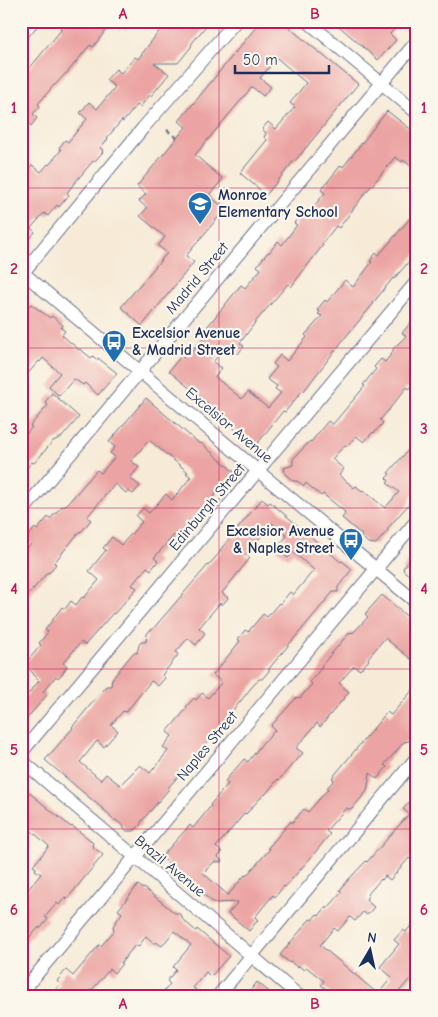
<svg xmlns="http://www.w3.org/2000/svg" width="438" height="1017" viewBox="0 0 438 1017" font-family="'Comic Neue',sans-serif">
<rect width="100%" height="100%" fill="#fbf7ec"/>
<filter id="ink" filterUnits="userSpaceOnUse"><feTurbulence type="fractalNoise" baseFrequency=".02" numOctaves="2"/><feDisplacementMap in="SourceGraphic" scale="10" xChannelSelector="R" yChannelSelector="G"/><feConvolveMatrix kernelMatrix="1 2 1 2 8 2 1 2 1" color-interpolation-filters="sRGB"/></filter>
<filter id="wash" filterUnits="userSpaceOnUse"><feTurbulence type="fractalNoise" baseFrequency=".0096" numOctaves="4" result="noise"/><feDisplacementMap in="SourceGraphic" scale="20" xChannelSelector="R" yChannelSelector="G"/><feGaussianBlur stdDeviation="1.12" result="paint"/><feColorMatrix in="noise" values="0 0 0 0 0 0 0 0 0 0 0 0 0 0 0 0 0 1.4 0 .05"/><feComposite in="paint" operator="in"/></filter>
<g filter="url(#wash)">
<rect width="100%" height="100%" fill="#f7ebd8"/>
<g id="blocks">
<path fill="#eba4a3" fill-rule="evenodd" d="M66 21H113L93 47 90 45 67 73H66L55 85H54L38 104 40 106 33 114 37 118 31 126 28 123 21 131V64L28 70 62 29 60 28Z
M167 21H210L192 43 191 47 178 63H154L169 74 151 96 150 95 140 107 137 105 123 122 122 120 107 138 108 139 100 148 103 150 102 151 103 152 94 162 93 161 72 186 67 193 69 195 59 207 57 205 48 216 44 213 31 228 35 232 21 248V199L27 193 24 190 29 183 22 177 32 165 41 172 48 164 49 165 61 150 59 148 65 140 68 142 87 119 80 113 89 102 97 109 115 87 106 80 116 69 121 73 135 57 138 59Z
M261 21H281L358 84 300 155 294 162H293L266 195 240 173 267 140 264 137 266 133 262 129 268 122 276 129 295 107 290 103 306 83 277 58 260 78 271 87 263 96 252 87 195 155 223 179 209 195 225 209 186 256 194 262 142 326 121 307 167 253 158 246 165 237 140 216 147 208 139 201 146 194 137 186 186 127 179 121Z
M333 21H401L390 34 396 40 378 60Z
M387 111 417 134V171L403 160 402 162 395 157 370 188H369L339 228 336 226 322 244 323 245 291 287 288 284 257 320 240 343 244 346 238 354 227 345 213 362 222 368 215 377 242 399 248 392 268 408 281 393 275 389 277 386 267 379 277 367 273 364 280 355 287 361 307 337 305 335 322 316 318 314 320 312 317 310 325 300 327 302 345 280 353 287 372 262 370 261 376 253 379 255 417 210V252L394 279 393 278 373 303H374L344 339 303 392 302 391 285 412 283 411 257 444 246 435 245 437 230 425 209 407 210 405 169 371 181 356 183 358 187 353 189 355 206 334 203 332 241 285 245 288 261 269 257 266 268 252 269 253 278 241 282 245 297 225 294 223 305 209 309 212 325 193 321 190 341 165 343 167Z
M21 301 28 307 31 304 50 318 52 316 63 325 61 328 65 331 62 335 79 350 80 349 91 358 93 356 97 360 98 358 117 373 98 395 85 383 83 385 74 379 59 396 49 386 60 373 43 358 40 362 39 361 21 381Z
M417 315V380L409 389 407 387 387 412 380 420 383 423 374 433 373 432 364 442 356 436 347 446 345 445 332 459 344 469 339 475 354 488 356 486 362 491 363 490 385 508 399 492 387 483 389 481 386 478 390 474 388 473 417 440V490L411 496 409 504 388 528V530L376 544 368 543 361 536 362 535 342 518 345 514 344 513 345 512 323 494 321 496 306 483 304 486 297 481H293L285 474 284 468 293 465V459L310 441 311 442 328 421 332 424H333L365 386 363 385 376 369 374 367 381 359 385 362 393 352V349L406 336 402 333Z
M52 393 79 417 62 437 53 441 37 460 34 463 32 462 21 475V446L25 441 22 439 32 427 30 426 48 405 45 402Z
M146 398 189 435 200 444 201 443 234 472 198 516 197 515 178 537 174 535 154 558 158 561 151 570 147 567 132 585 137 588 114 614 113 613 85 645 81 642 63 663 67 666 62 674 58 678 56 676 43 692 47 695 21 725V702L39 681 33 675 34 674 24 665 41 645 39 643 48 632 45 630 62 607 65 609 71 601 76 605 82 597 84 598 99 580 89 571 106 550 103 548 112 537 121 545 142 522 136 516 143 508 149 513 166 494 172 500 191 477 186 473 188 472 149 440 131 461 139 467 130 478 140 486 133 494 128 491 126 493 115 484 87 517 91 520 81 532 80 531 63 552 54 563 56 564 49 573 48 572 27 596 21 591V556L31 544 26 539 35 528 37 530 48 517 50 519 62 506 64 507 68 503 97 470 101 473 115 457 110 453 115 447 109 442Z
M262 499 268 504 270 502 336 558 341 562 342 561 352 569 338 587V592H333L272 665 269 669V671L262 679H259L251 688 216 732 168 788 169 789 141 822V824L134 831H127L124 829V827L116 820H114L110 817V815L45 760 73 728 72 727 78 720 106 686H111L112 679 133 653H137L139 645 141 642H146L147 634 150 630H152L208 565V566L221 551 220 550ZM272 523 287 536 276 549 288 558 293 552 314 570 293 595 290 592 280 604 279 603 267 617 263 614 248 632 245 630 238 639 240 641 213 675 222 682 208 698 202 693 196 700 194 698 186 707 187 708 167 732 172 736 163 747 168 751 150 773 140 765 120 785 106 774 101 780 80 762 97 741 104 747 118 731 111 725 123 711 126 712 151 681 158 686 165 678 162 675 178 655 176 652 188 638 196 645 205 633 199 628 220 603 222 605 228 598 222 593 250 558 245 555Z
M417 552V582L403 570H404L403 568Z
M382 595 417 625V664L385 638 368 658 369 660 360 670 354 666 339 683 349 692 320 727 317 723 296 748 303 753 296 761H295L279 780 278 779 265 795 264 794 246 814 245 813 216 847 222 852 218 857 223 862H214L203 873 228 895 245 875 246 876 270 849 268 848 291 821 292 823 304 809 308 812 328 789 327 788 334 780 332 778 387 712 391 715 417 685V732L413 734V737L409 741 404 742 393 755 384 765 387 767 377 779 370 773 367 791 352 809H348L346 808 326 831 330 834 313 855 285 887 284 886 275 897 273 895 255 917 258 920 249 931 228 913 238 902 214 903 193 886 172 867 168 868V863L161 857 190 825 193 828 211 806 210 805 228 784 225 781 244 759 248 762 264 741H266L275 730 271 726 297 697 300 698 312 684 310 682 322 667 321 666 349 633 354 632 368 617 365 614Z
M21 786 71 827 72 826 89 839 93 843 92 846 103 855 67 899 65 897 59 905 57 903 45 917 48 919 40 929 39 927 21 947V898L41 874 35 870 36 868 33 866 49 846 21 822Z
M411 800 417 805V853L411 860 409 858 390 880 385 876 382 880 381 879 367 895 368 896 366 899 368 901V902L374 907 367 915 363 912 355 921 350 917 338 931 334 928 320 945 378 994 392 977 380 967 399 944 394 940 403 930 406 932 417 918V971L395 996H335L321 985 324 981 306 967 304 970 299 966 298 968 291 962 290 963 280 955 310 919 312 920 317 914 319 916 326 907 327 909 342 892 340 890 349 879 366 861 367 862 409 814 403 809Z
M138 885 143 889 144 888 175 913H178L182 916V919L196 931 197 929 229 956 212 975 210 976 206 972 193 988 196 990 191 996H160L170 984 167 981 176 970 173 967 191 945 174 931 162 946 156 942 155 944 146 936 138 947 135 945 121 963 122 964 114 973 110 969 91 991 90 990 85 996H51L60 984 57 981 66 970 73 976 99 945 101 946 114 931 113 926 122 913 118 910Z
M257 982 267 990 274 996H246Z"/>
</g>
</g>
<g filter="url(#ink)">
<use href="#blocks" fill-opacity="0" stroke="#687189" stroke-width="1"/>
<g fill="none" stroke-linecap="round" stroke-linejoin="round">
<defs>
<path id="minor" d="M307 21 417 113
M21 35 33 21
M21 271 258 471 417 603
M21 275 143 128 236 21
M21 513 417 41
M21 753 417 281
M21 760 299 996
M21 993 417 520
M218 996 417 757"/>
</defs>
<use href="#minor" stroke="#687189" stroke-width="14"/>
<path stroke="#687189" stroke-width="2.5" stroke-dasharray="4 4" stroke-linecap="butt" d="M167 130 177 138"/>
<use href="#minor" stroke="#fff" stroke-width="12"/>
</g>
</g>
<path fill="none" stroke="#c2185b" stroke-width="1" stroke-opacity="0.55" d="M219 21V996M21 188H417M21 348H417M21 508H417M21 669H417M21 829H417"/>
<defs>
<symbol id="school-pin" viewBox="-11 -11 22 30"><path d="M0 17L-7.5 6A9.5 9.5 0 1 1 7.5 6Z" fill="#1f6fb2" stroke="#fbf7ec"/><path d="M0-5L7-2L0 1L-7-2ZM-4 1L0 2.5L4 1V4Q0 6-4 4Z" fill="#fff"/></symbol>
<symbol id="bus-pin" viewBox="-11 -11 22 30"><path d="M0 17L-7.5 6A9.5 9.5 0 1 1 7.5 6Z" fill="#1f6fb2" stroke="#fbf7ec"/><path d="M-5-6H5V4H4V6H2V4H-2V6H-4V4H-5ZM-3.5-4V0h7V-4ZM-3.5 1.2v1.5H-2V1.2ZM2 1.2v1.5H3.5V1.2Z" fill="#fff"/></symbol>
</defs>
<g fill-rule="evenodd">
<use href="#school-pin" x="186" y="190" width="28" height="38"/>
<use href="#bus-pin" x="100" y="328" width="28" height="38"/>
<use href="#bus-pin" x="337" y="526" width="28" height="38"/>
</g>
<g text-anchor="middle" stroke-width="4.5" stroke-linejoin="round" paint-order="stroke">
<g font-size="15" font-weight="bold" fill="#1b2f5e" stroke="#fbf7ec" text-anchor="start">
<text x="218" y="200">Monroe<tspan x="218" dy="17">Elementary School</tspan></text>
<text x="132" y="338">Excelsior Avenue<tspan x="132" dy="17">&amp; Madrid Street</tspan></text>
<text x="334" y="536" text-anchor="end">Excelsior Avenue<tspan x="334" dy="17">&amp; Naples Street</tspan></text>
</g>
<g font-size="15" fill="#1b2f5e" stroke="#fbf7ec">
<text transform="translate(197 278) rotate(-50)" y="5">Madrid Street</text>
<text transform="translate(229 425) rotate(40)" y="5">Excelsior Avenue</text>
<text transform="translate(207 507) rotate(-50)" y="5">Edinburgh Street</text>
<text transform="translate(207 746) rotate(-50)" y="5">Naples Street</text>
<text transform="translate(170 866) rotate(40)" y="5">Brazil Avenue</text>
</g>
</g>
<rect width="438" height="1017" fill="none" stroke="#fbf7ec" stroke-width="55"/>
<g transform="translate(370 950) rotate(9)" stroke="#fbf7ec" stroke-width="4" paint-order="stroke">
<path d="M0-4L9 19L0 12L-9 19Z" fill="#1b2f5e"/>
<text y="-8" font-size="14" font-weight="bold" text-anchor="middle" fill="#1b2f5e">N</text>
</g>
<path d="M235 65v8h94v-8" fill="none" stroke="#1b2f5e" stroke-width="2.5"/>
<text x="243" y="65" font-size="15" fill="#1b2f5e" stroke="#fbf7ec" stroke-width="4" paint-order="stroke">50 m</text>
<rect x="28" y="28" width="382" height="962" fill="none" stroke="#c2185b" stroke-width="2"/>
<g font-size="16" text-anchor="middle" font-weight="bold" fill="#c2185b">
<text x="123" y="19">A</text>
<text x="315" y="19">B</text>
<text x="14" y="113">1</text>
<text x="424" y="113">1</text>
<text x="14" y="274">2</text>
<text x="424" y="274">2</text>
<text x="14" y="434">3</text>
<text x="424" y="434">3</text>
<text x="14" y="594">4</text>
<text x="424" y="594">4</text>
<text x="14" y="755">5</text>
<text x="424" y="755">5</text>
<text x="14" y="915">6</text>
<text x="424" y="915">6</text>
<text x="123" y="1009">A</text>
<text x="315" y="1009">B</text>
</g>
</svg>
